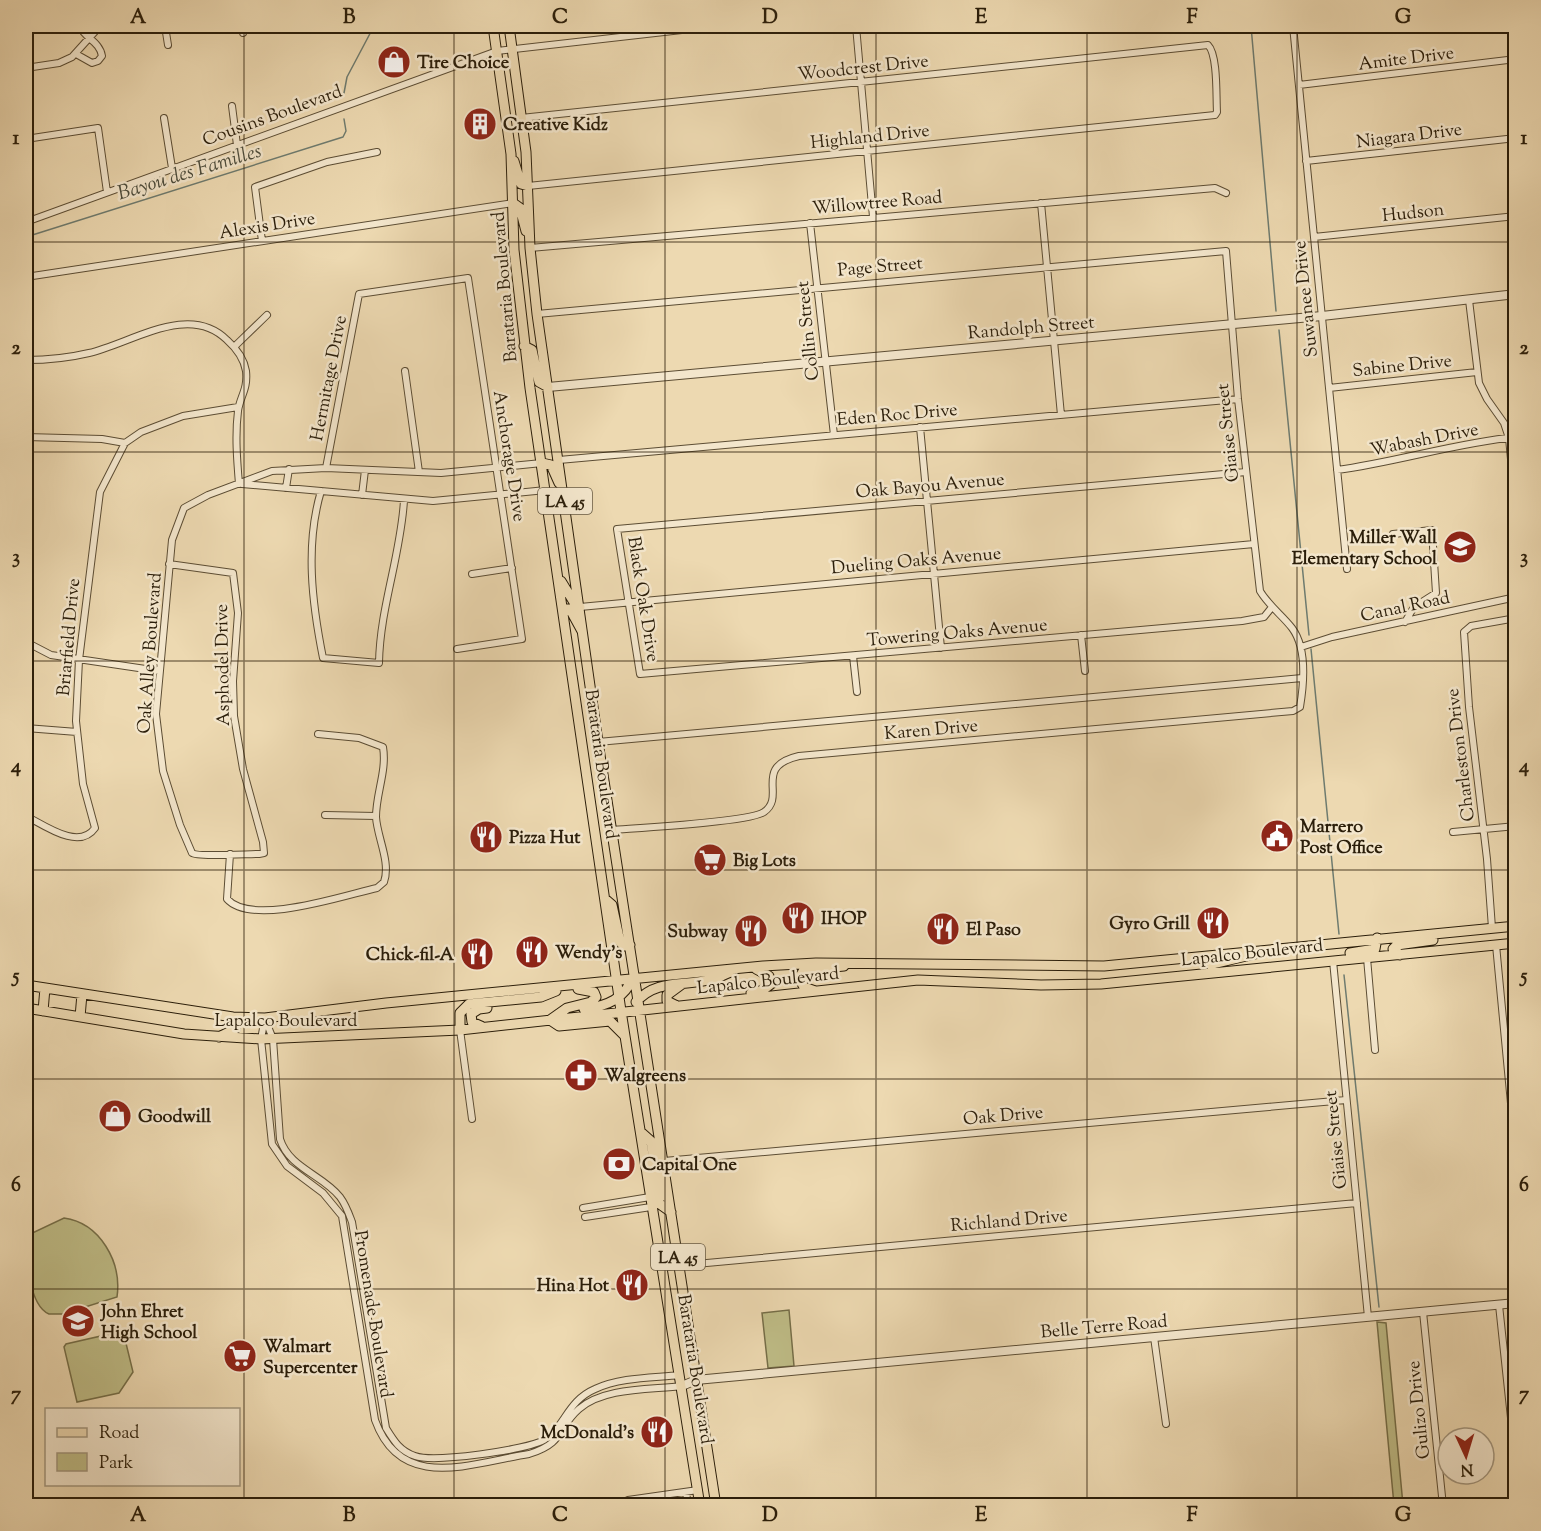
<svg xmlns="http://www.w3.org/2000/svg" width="1541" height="1531" viewBox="0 0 1541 1531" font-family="'Sorts Mill Goudy',serif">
<rect width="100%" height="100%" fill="#edd9b1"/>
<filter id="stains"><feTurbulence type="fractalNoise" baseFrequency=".00333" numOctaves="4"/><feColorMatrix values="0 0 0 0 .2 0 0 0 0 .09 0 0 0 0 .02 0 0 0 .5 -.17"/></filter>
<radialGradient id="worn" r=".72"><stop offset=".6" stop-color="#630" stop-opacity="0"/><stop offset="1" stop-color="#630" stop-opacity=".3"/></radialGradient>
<path fill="#bfbd87" stroke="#756e48" stroke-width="1.5" d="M64 1218C100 1223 122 1262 117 1297L63 1314H49C29 1306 25 1255 26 1236Z
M789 1310 794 1366 768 1368 762 1313Z
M1377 1322 1386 1323 1403 1505H1394Z
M123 1331 133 1372 119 1393 77 1402 64 1347 66 1344Z"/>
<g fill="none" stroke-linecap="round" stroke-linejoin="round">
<path stroke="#6e7b6f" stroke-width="1.5" d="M1251 26 1276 311
M344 93 347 77 374 26
M26 237 343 137 346 131 344 119
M1279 330 1309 635
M1311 649 1339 934
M1344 975 1379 1307"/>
<defs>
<path id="minor" d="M165 26 168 45
M242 26 243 33
M856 26 873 217
M1293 26 1347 569
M76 54 92 63 98 61 102 56C100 42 85 38 79 26
M26 68 59 63 72 57 100 26
M1299 85 1516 59
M232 106 237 145
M164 118 172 168
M521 118 1208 45C1218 55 1216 97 1217 112L1215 115 528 186
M26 139 98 128 107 192
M1306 161 1516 138
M1041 203 1061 415
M26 222 497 51 717 26
M810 223 834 435
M1314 237 1516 216
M262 241 255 187 327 162 377 152
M530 248 1215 188 1226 193
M26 277 513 203
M1469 300 1479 383 1487 399 1504 423 1509 438 1516 512
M537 314 1226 251 1238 399 1260 591C1269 606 1282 615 1292 628 1307 648 1304 683 1300 707L1293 711 799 756C752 767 787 796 764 812 750 822 637 828 612 830
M234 347 267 315
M26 360C47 360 68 358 89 353 132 343 189 302 227 340 236 348 244 359 246 371 248 390 240 396 238 411 235 435 237 460 239 484
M405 371 419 472
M1329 388 1477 372
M920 427 941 648
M26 437 102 439 125 443
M559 460 1238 399
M326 468 359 294 468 278 522 639 457 649
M1337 470C1397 462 1455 443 1516 437
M1246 472 617 529 640 674 1242 621 1264 617 1272 607
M242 484 433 501 546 490
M286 488 289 469
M321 491C305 545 312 603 323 658L379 663C380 607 401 555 404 500
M362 495 365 470
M1393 534 1432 530 1436 593 1414 607 1405 622
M169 564 233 573 238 613 233 681 234 716 243 769 263 842 264 853 259 854C247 854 197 857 192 853L180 825 163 771 156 714 172 540 184 508 208 495 272 471 326 468 441 473 542 463
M472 574 512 568
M580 607 1254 544
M1081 635 1085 671
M26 642 51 655 159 671
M1301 647 1332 637 1516 597
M853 656 857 692
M26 728 77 732
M598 742 1302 678
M325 815 376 816
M26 816C44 825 79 851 95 828L83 784 76 721 79 660 100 492 125 443 141 432 183 416 238 407
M1453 832 1516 826
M230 854 227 899C252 927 345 895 377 888L384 882C391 862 377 837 376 817 376 793 387 771 383 747L359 738 318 734
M1492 928 1487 859 1469 707 1464 632 1471 626 1516 618
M1496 945 1516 1156
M1367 958 1375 1050
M1333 961 1368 1317
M265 1018 261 1039 272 1144 287 1166 323 1193 342 1216 375 1420C401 1493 471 1463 529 1454 565 1443 557 1428 579 1409 604 1387 651 1390 682 1386
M265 1019 273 1039 280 1139C289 1168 323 1175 340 1197 346 1205 349 1214 352 1222L386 1428C394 1441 400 1451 415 1456 434 1463 526 1450 544 1440 565 1427 567 1401 595 1389 621 1377 653 1378 680 1375
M460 1030 472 1119
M664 1161 1346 1100
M583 1208 650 1197
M585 1217 651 1207
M663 1267 1357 1203
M1499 1305 1516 1465
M1423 1312 1443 1506
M1154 1337 1166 1424
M686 1492 688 1506
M628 1500 698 1490"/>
<path id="tertiary" d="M548 387 1322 316 1516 294
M682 1386 696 1380 1516 1303"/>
<path id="primary" d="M493 26 511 154 514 250 530 388 621 1011 700 1506
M509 26 526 152 530 248 537 314 598 742 716 1506
M514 161 521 184 528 186
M513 203 520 208 526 231
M524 346 532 350 539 382 548 387
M542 463 551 465 559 483
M561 581 575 604 580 607
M563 609H570L582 631
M605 899 612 905 620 942 624 946 630 945
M1350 953 1375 949 1377 938
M1400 955 1393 949 1397 945 1433 940
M1216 972 1212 968V964L1255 954
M26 985 233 1017 265 1018 386 1003 763 966 816 963 1104 966 1516 926
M578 989 594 992 596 997 591 1002 567 1008 550 1020 559 1026 610 1021 624 1035
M815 991 804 987 799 978 804 970 844 966
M751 993 763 990 771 984 769 976 756 969
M636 1002C657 978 685 987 713 979 719 978 725 974 731 972
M675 1005 667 1001V995L682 984
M26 1008 184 1034 261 1039 460 1030 918 980 1041 985 1101 984 1516 943
M584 1009C608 1006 624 999 634 976
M43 1011 45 988
M80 1017 82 994
M481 1026 472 1022 471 1014 479 1009 487 1008
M460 1030V1013L469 1004 541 997 556 991
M219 1037 235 1029 233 1017
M642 1133 651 1141 659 1193 662 1196H668
M650 1197 671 1212"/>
</defs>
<use href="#minor" stroke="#5c4d34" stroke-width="8"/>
<use href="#tertiary" stroke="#5c4d34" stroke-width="10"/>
<use href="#primary" stroke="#2b1e0a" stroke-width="11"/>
<use href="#minor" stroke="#f3e6cc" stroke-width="6"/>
<use href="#tertiary" stroke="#f3e6cc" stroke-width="8"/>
<use href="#primary" stroke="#edd9b1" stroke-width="9"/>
</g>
<path fill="none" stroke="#2b1e0a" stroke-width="1.5" stroke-opacity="0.55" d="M244 26V1506M454 26V1506M665 26V1506M876 26V1506M1087 26V1506M1297 26V1506M26 242H1516M26 452H1516M26 661H1516M26 870H1516M26 1079H1516M26 1289H1516"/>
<defs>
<symbol id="shop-disc" viewBox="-11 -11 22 22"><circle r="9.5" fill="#8f2418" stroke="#f3e6cc"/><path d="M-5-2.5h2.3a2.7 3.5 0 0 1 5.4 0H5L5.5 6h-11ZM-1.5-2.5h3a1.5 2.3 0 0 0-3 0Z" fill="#fff"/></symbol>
<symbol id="building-disc" viewBox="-11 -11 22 22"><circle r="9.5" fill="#8f2418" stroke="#f3e6cc"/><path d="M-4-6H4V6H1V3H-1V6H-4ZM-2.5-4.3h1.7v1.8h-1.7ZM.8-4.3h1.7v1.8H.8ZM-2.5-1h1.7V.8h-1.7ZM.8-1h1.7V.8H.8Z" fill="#fff"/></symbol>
<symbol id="school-disc" viewBox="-11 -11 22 22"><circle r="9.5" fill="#8f2418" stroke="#f3e6cc"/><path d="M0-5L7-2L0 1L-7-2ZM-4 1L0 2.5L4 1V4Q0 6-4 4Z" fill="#fff"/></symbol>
<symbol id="civic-disc" viewBox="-11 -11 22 22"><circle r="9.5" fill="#8f2418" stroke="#f3e6cc"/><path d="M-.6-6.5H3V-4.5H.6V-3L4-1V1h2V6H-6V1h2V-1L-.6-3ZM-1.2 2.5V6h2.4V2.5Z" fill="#fff"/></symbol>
<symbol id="restaurant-disc" viewBox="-11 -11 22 22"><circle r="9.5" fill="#8f2418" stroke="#f3e6cc"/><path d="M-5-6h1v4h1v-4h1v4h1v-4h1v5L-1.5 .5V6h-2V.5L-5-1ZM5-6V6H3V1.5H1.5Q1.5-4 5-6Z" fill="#fff"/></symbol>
<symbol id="supermarket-disc" viewBox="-11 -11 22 22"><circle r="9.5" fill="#8f2418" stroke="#f3e6cc"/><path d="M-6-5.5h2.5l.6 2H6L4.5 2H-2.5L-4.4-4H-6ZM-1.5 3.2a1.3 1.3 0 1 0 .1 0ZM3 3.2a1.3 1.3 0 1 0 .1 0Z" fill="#fff"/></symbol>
<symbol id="pharmacy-disc" viewBox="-11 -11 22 22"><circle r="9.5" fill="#8f2418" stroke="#f3e6cc"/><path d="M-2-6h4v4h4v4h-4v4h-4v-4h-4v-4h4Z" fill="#fff"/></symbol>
<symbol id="bank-disc" viewBox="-11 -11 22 22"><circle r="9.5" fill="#8f2418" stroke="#f3e6cc"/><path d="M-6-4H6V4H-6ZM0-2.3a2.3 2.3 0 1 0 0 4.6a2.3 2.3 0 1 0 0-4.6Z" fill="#fff"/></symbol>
</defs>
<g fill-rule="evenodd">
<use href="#shop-disc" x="375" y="43" width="38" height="38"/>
<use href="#building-disc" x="461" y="105" width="38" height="38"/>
<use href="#school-disc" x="1441" y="528" width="38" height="38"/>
<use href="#civic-disc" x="1258" y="817" width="38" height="38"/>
<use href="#restaurant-disc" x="467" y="818" width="38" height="38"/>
<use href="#supermarket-disc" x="691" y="841" width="38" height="38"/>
<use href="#restaurant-disc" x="779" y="899" width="38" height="38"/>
<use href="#restaurant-disc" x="1194" y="904" width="38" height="38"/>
<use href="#restaurant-disc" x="924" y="910" width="38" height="38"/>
<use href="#restaurant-disc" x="732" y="912" width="38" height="38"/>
<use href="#restaurant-disc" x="513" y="933" width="38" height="38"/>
<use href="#restaurant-disc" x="458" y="935" width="38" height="38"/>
<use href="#pharmacy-disc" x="562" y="1056" width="38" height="38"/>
<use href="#shop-disc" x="96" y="1097" width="38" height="38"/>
<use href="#bank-disc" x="600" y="1145" width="38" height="38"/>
<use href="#restaurant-disc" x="613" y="1266" width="38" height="38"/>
<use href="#school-disc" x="59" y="1302" width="38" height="38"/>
<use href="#supermarket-disc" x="221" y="1337" width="38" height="38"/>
<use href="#restaurant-disc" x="638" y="1413" width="38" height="38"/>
</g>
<g text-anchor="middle" stroke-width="5" stroke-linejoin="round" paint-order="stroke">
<g fill="#f3e6cc" stroke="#675a44" stroke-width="1.5">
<rect x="538" y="488" width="54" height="26" rx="4.5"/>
<rect x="651" y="1244" width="54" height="26" rx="4.5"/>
</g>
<g font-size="16" font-weight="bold" fill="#2b1e0a">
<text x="565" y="507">LA 45</text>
<text x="678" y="1263">LA 45</text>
</g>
<g font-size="18" fill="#2b1e0a" stroke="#f3e6cc">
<text transform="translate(1406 58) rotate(-7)" y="6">Amite Drive</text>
<text transform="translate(863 67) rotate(-6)" y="6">Woodcrest Drive</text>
<text transform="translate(272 115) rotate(-20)" y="6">Cousins Boulevard</text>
<text transform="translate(1409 135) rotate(-7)" y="6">Niagara Drive</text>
<text transform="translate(870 136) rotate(-6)" y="6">Highland Drive</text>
<text transform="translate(877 202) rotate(-5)" y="6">Willowtree Road</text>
<text transform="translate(1413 212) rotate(-6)" y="6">Hudson</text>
<text transform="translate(267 225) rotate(-9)" y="6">Alexis Drive</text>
<text transform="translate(880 266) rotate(-5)" y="6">Page Street</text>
<text transform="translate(504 287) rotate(-95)" y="6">Barataria Boulevard</text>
<text transform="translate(1305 299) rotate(-96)" y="6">Suwanee Drive</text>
<text transform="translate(1031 327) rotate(-5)" y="6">Randolph Street</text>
<text transform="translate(807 331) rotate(-96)" y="6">Collin Street</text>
<text transform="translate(1402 365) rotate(-6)" y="6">Sabine Drive</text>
<text transform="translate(328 378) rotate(-79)" y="6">Hermitage Drive</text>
<text transform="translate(897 414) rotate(-5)" y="6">Eden Roc Drive</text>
<text transform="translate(1227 433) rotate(-96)" y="6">Giaise Street</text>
<text transform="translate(1424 439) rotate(-11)" y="6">Wabash Drive</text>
<text transform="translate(510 456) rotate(81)" y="6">Anchorage Drive</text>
<text transform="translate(930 485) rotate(-5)" y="6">Oak Bayou Avenue</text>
<text transform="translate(916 560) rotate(-5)" y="6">Dueling Oaks Avenue</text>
<text transform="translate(644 599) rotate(81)" y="6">Black Oak Drive</text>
<text transform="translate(1405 606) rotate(-12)" y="6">Canal Road</text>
<text transform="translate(957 632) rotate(-5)" y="6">Towering Oaks Avenue</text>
<text transform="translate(68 637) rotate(-85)" y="6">Briarfield Drive</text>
<text transform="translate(149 653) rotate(-86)" y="6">Oak Alley Boulevard</text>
<text transform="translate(222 665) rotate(-91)" y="6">Asphodel Drive</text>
<text transform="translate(931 729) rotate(-5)" y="6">Karen Drive</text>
<text transform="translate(1460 755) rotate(-97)" y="6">Charleston Drive</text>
<text transform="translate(602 764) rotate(82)" y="6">Barataria Boulevard</text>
<text transform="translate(1252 952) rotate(-6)" y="6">Lapalco Boulevard</text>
<text transform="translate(768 980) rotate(-6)" y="6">Lapalco Boulevard</text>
<text x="286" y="1026">Lapalco Boulevard</text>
<text transform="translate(1003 1115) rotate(-5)" y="6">Oak Drive</text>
<text transform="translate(1335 1140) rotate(-96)" y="6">Giaise Street</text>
<text transform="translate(1009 1220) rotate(-5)" y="6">Richland Drive</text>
<text transform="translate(374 1314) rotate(81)" y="6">Promenade Boulevard</text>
<text transform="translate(1104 1326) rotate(-5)" y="6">Belle Terre Road</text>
<text transform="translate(696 1369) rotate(81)" y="6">Barataria Boulevard</text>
<text transform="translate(1418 1410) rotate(-96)" y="6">Gulizo Drive</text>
</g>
<g font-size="18" font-weight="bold" fill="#2b1e0a" stroke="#f3e6cc" text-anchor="start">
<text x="417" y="68">Tire Choice</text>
<text x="503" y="130">Creative Kidz</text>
<text x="1437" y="543" text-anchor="end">Miller Wall<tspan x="1437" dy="21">Elementary School</tspan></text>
<text x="1300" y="832">Marrero<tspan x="1300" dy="21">Post Office</tspan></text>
<text x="509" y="843">Pizza Hut</text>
<text x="733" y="866">Big Lots</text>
<text x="821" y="924">IHOP</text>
<text x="1190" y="929" text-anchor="end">Gyro Grill</text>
<text x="966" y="935">El Paso</text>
<text x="728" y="937" text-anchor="end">Subway</text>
<text x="555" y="958">Wendy's</text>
<text x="454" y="960" text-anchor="end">Chick-fil-A</text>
<text x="604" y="1081">Walgreens</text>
<text x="138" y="1122">Goodwill</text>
<text x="642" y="1170">Capital One</text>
<text x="609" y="1291" text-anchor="end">Hina Hot</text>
<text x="101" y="1317">John Ehret<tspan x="101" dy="21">High School</tspan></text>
<text x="263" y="1352">Walmart<tspan x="263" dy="21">Supercenter</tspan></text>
<text x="634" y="1438" text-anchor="end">McDonald's</text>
</g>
<g font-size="20" font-style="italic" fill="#4c4c3c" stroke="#f3e6cc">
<text transform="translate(189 171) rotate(-17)" y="7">Bayou des Familles</text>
</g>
</g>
<rect width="1541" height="1531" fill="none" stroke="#edd9b1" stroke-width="66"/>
<rect x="45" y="1408" width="195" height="78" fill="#f3e6cc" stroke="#a3967e" stroke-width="1.5"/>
<rect x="57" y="1428" width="30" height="9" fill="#edd9b1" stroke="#a3967e" stroke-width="1.5"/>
<text x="99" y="1438" font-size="18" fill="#2b1e0a">Road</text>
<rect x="57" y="1453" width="30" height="18" fill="#bfbd87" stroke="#a3967e" stroke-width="1.5"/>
<text x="99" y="1468" font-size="18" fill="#2b1e0a">Park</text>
<g transform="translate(1466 1456) rotate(176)"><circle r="28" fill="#f3e6cc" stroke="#a3967e" stroke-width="1.5"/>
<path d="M0-4.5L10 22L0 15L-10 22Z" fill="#8f2418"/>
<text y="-9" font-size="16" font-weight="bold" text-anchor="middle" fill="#2b1e0a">N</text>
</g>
<rect x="33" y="33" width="1475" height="1465" fill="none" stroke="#2b1e0a" stroke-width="2"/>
<g font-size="20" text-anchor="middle" font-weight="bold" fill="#2b1e0a">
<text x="138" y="23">A</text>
<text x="349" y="23">B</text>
<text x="560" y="23">C</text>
<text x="770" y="23">D</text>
<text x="981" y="23">E</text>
<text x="1192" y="23">F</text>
<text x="1403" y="23">G</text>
<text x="16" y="144">1</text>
<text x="1524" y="144">1</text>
<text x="16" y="354">2</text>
<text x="1524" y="354">2</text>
<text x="16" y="563">3</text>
<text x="1524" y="563">3</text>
<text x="16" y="772">4</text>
<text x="1524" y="772">4</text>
<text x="16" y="982">5</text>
<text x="1524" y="982">5</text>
<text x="16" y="1191">6</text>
<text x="1524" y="1191">6</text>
<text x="16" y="1400">7</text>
<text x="1524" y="1400">7</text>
<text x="138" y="1521">A</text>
<text x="349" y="1521">B</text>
<text x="560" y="1521">C</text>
<text x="770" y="1521">D</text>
<text x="981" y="1521">E</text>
<text x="1192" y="1521">F</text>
<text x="1403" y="1521">G</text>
</g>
<rect width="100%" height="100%" filter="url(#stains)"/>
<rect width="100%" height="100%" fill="url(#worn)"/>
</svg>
